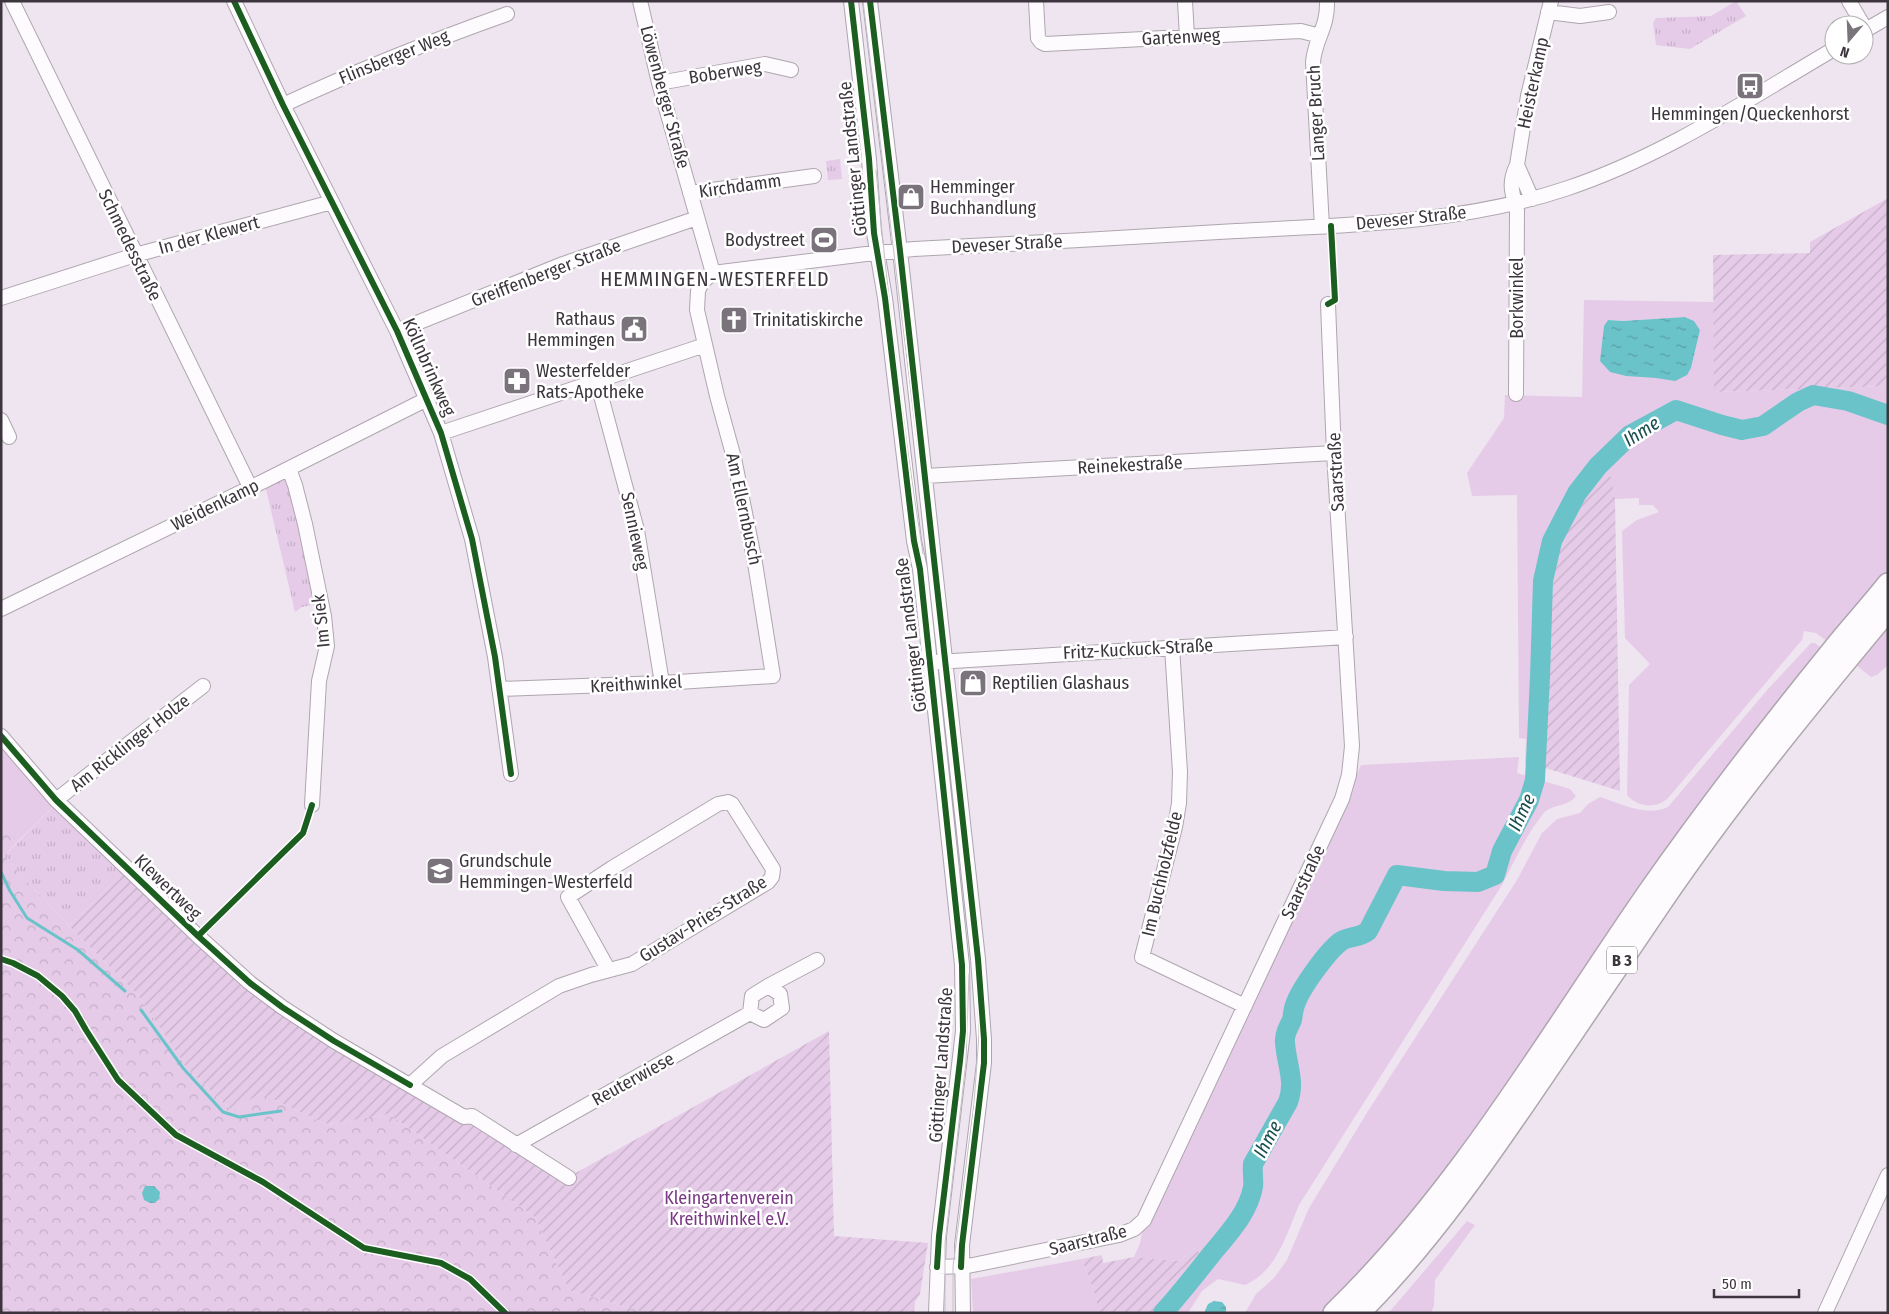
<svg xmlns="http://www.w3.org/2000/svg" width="1889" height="1314" viewBox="0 0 1889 1314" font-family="'Fira Sans Condensed',sans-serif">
<defs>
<pattern id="forest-crowns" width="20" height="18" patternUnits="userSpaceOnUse" patternTransform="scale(1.25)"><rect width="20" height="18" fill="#e5cbe8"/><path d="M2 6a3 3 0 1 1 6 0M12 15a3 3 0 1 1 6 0" fill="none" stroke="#c5afc8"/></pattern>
<pattern id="park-tufts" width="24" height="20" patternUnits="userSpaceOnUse" patternTransform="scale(1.25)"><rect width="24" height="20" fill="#e5cbe8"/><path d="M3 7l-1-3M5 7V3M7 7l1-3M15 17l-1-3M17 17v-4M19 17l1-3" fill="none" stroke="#c5afc8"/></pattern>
<pattern id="garden-furrows" width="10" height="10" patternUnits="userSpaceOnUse" patternTransform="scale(1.25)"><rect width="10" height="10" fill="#e5cbe8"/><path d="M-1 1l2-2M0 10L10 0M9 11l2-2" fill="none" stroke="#c5afc8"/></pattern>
<pattern id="water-ripples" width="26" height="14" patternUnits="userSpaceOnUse" patternTransform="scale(1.25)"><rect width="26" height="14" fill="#6bc3ca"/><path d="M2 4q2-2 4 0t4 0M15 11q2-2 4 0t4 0" fill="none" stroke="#599fa5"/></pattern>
</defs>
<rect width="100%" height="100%" fill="#efe5f0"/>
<path fill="#e5cbe8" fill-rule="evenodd" d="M1584 300 1714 302V392L1888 386V571L1828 642 1816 633 1804 631 1802 640 1669 797C1658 809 1638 808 1627 795L1629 685 1650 664 1625 638 1622 531 1637 520 1659 512 1653 505H1639V498L1615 499 1608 470 1592 468 1574 492 1549 539 1539 583 1538 681 1533 765 1525 763 1526 739 1519 738 1517 495 1472 496 1467 473 1504 418 1505 395 1582 397ZM1685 317 1694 321 1700 330 1691 368 1656 378 1637 376 1603 344 1604 327 1608 320 1623 321Z
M1888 617V665L1877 675 1871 677 1851 661Z
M1811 643H1815L1824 650 1454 1162 1361 1274 1322 1313H1245L1256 1294 1274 1278 1287 1260 1309 1208 1368 1111 1517 880 1542 833 1557 819 1580 813 1588 804 1600 797C1622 804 1646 817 1668 807L1768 689Z
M1 744 55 805 16 843 1 828Z
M1519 757 1517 773 1570 789 1576 796C1568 807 1551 804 1543 814 1526 835 1514 862 1502 885L1299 1205C1286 1235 1277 1271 1245 1285L1218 1279 1202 1291 1188 1313H1166L1209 1261 1194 1248 1180 1261 1134 1257 1140 1243 1143 1229 1157 1208 1361 765Z
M1467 1221 1475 1225 1435 1280 1434 1306 1431 1313H1386L1391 1310Z
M1082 1259 1097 1300V1313H973L971 1279Z"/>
<path fill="url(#forest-crowns)" d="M1 828 16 843 4 856 69 926 138 995 187 1068 232 1111 261 1093 319 1121 329 1124 389 1114 535 1217 569 1290 647 1313H1Z"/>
<path fill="url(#park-tufts)" d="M1736 1 1746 16 1690 49 1656 45 1653 23 1656 18 1711 16Z
M840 159 842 179 828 180 826 161Z
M289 469 321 603 302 607 295 612 264 481Z
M55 805 126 872 69 926 4 856Z"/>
<path fill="url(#garden-furrows)" d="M1888 198V386L1714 392 1713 255 1810 253V242Z
M1600 469 1609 470 1615 499 1620 791 1539 766 1542 724 1545 582 1555 542 1579 495Z
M126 872 273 1006 565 1179 829 1031 834 1236 928 1243 920 1294 915 1302 914 1313H647L569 1290 535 1217 389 1114 329 1124 319 1121 261 1093 232 1111 187 1068 138 995 69 926Z
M1194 1248 1206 1258 1178 1292 1158 1313H1097V1300L1082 1259 1102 1255 1103 1263 1134 1257 1180 1261Z"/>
<path fill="url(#water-ripples)" d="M1685 317 1694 321 1700 330 1691 368 1687 375 1675 381 1656 378 1626 376 1610 372 1600 361 1604 326 1608 320 1623 321Z
M145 1186H154L160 1192 159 1199 155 1203H150L144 1200 142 1193Z
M1214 1301 1222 1302 1226 1307V1313H1204L1208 1304Z"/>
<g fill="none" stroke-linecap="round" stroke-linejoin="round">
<path stroke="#6bc3ca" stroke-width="3" d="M1 872 10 891 27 918 78 950 125 991
M141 1010 183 1068 223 1112 239 1117 281 1111"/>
<path stroke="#6bc3ca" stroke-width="20" d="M1163 1313C1180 1294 1195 1275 1210 1256 1227 1235 1248 1214 1253 1187 1254 1181 1252 1171 1253 1164L1288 1102C1296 1081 1286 1063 1285 1042 1284 1035 1289 1026 1292 1020 1293 1015 1293 1010 1295 1005 1300 989 1327 952 1340 942 1348 936 1360 938 1368 931L1397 875 1444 881 1478 882 1495 875 1502 851 1529 800 1535 780 1540 677 1543 581 1552 541 1577 493 1598 466 1630 435 1676 410 1722 425 1742 430 1763 426 1798 402 1813 395 1848 401 1888 415"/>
<defs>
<path id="minor" d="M12 1 250 487
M234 1 283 105 397 331 441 433 472 539 495 657 511 774
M640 1 659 83 713 273
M851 1 869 159 874 233 885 298 914 541 920 569 962 965 963 1031 939 1236 936 1313
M870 1 900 251 978 959 984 1039V1063L962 1245 963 1313
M1036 1 1038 38 1041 42 1045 44 1301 31 1320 36
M1185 1 1187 37
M1849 1 1863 25
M1548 12 1580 16 1609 12
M1864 31 1888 17
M659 83 765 64 791 70
M283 105C356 71 431 41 507 14
M1517 165 1528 96 1551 1
M690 193 814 176
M1322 227 1313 62C1315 38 1328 28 1327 1
M1 298 135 255 332 202
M397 331 563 264 697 218
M597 381 637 530 662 683
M1516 394 1517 210C1512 193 1508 183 1517 165L1532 199
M1 420 9 437
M441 433 705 345
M289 469 295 485 305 524 324 616 327 646 319 681 312 805
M925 476 1334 453
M1 609 264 481 427 399
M1172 647 1180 772 1179 803 1175 827 1142 957 1245 1006
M937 662 1346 637
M499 689 662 683 773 676 755 563 734 458 717 396 697 310 698 291 702 282 713 273 866 254 914 249C1021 244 1129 237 1236 231 1346 225 1460 224 1565 189 1662 157 1747 100 1834 49
M1 736 56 800 198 936 250 983 282 1007 334 1041 464 1117 472 1116 569 1178
M56 800 203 686
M768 986 780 994 782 1008 764 1020 750 1013 752 996Z
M768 986 817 960
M410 1085 442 1056 559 986 591 975 632 964 768 882 772 877 773 869 732 804 728 802 718 804 612 868 568 897 608 969
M516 1145 750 1013
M937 1267 968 1266 1119 1235 1134 1229 1144 1220 1342 799 1349 775 1352 746 1334 453 1328 304
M1825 1313 1888 1175"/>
<path id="highway" d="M1334 1313C1460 1191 1549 1036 1648 893 1706 810 1768 730 1832 651 1850 628 1870 607 1888 584
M1359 1313C1431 1241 1489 1156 1546 1072 1584 1016 1622 960 1660 904 1730 801 1809 705 1888 610"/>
</defs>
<use href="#minor" stroke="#aea6af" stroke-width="16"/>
<use href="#highway" stroke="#aea6af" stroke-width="24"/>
<use href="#minor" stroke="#fdfbfd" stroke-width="14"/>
<use href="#highway" stroke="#fdfbfd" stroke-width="21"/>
<path stroke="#c4c2c6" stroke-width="1" d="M863 1 926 515 976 969 979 1034 974 1103 953 1267V1313
M876 170C888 298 903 427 923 554
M945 1313V1243L966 1062 969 974"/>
<defs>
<path id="cycleway" d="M234 1 283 105 397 331 441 433 472 539 495 657 511 774
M851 1 869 159 874 233 885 298 914 541 920 569 962 965 963 1031 960 1061 939 1236 937 1267
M870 1 900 251 978 959 984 1039V1063L962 1245 961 1267
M1328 304 1335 300 1331 226
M1 736 56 800 198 936 250 983 282 1007 334 1041 410 1085
M198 936 303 833 312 805
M1 959 13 963 38 976 62 996 75 1011 86 1030 118 1080 176 1135 263 1182 364 1248 441 1263 470 1279 505 1313"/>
</defs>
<use href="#cycleway" stroke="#fff" stroke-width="9"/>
<use href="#cycleway" stroke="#1b5e20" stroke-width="6"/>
</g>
<defs>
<symbol id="bus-square" viewBox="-11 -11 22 22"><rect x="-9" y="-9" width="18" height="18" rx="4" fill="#7b737c" stroke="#fff"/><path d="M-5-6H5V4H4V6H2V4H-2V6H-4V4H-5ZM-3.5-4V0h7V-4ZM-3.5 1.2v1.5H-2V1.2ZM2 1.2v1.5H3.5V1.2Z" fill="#fff"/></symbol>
<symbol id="shop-square" viewBox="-11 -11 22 22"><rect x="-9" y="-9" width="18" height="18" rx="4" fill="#7b737c" stroke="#fff"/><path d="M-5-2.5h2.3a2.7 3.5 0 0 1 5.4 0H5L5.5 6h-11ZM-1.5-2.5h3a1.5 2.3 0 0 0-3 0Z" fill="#fff"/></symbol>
<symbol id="stadium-square" viewBox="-11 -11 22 22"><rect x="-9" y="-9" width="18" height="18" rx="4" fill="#7b737c" stroke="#fff"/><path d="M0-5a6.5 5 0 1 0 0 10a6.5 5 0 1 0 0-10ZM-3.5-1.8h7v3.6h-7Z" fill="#fff"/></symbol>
<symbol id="church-square" viewBox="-11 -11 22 22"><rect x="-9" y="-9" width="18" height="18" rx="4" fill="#7b737c" stroke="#fff"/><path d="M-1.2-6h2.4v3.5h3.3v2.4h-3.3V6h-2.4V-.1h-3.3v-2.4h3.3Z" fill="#fff"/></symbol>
<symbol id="civic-square" viewBox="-11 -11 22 22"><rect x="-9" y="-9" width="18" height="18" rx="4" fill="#7b737c" stroke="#fff"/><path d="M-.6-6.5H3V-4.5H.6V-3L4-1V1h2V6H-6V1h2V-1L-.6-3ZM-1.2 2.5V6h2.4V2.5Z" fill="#fff"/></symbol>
<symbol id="pharmacy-square" viewBox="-11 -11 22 22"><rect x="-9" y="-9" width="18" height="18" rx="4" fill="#7b737c" stroke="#fff"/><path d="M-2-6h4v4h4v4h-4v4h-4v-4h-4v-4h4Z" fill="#fff"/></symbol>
<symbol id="school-square" viewBox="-11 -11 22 22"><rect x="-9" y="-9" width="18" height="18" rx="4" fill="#7b737c" stroke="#fff"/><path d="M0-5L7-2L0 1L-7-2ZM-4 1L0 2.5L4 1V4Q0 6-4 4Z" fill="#fff"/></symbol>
</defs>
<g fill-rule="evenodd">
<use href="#bus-square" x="1734" y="70" width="32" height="32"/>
<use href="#shop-square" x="895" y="181" width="32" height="32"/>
<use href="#stadium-square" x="808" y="224" width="32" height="32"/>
<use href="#church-square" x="718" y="304" width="32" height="32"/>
<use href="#civic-square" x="618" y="313" width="32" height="32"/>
<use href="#pharmacy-square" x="501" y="365" width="32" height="32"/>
<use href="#shop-square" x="957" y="667" width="32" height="32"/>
<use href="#school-square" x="424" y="855" width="32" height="32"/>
</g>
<g text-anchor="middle" stroke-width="5" stroke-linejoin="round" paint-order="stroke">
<rect fill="#fff" stroke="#767277" stroke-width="1" x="1607" y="946.5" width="30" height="27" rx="4"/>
<g font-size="16" font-weight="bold" fill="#3c353d">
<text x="1622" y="966">B 3</text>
</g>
<g font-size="18" fill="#3c353d" stroke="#fff">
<text transform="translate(1181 37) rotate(-3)" y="6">Gartenweg</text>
<text transform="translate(394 57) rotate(-22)" y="6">Flinsberger Weg</text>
<text transform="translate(725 72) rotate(-9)" y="6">Boberweg</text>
<text transform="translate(1533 83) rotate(-78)" y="6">Heisterkamp</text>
<text transform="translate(665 97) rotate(75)" y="6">Löwenberger Straße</text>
<text transform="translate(1316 113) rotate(-93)" y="6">Langer Bruch</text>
<text transform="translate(853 159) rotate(-96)" y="6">Göttinger Landstraße</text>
<text transform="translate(740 186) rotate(-8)" y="6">Kirchdamm</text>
<text transform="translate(1411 218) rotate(-6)" y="6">Deveser Straße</text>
<text transform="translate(209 235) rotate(-15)" y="6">In der Klewert</text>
<text transform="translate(1007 244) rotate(-3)" y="6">Deveser Straße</text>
<text transform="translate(130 245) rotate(64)" y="6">Schmedesstraße</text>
<text transform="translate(546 273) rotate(-21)" y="6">Greiffenberger Straße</text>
<text transform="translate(1517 298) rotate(-90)" y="6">Borkwinkel</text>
<text transform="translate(429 367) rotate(66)" y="6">Köllnbrinkweg</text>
<text transform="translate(1130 465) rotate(-3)" y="6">Reinekestraße</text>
<text transform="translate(1336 472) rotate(-93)" y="6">Saarstraße</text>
<text transform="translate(215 505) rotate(-26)" y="6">Weidenkamp</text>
<text transform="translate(744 509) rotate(78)" y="6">Am Ellernbusch</text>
<text transform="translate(635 531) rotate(78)" y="6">Sennieweg</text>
<text transform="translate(321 621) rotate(-96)" y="6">Im Siek</text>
<text transform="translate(911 635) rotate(-97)" y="6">Göttinger Landstraße</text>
<text transform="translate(1138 649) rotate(-3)" y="6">Fritz-Kuckuck-Straße</text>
<text transform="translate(636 684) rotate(-3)" y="6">Kreithwinkel</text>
<text transform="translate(130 743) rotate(-38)" y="6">Am Ricklinger Holze</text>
<text transform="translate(1162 874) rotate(-77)" y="6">Im Buchholzfelde</text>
<text transform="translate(1303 882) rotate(-65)" y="6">Saarstraße</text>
<text transform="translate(168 887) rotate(44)" y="6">Klewertweg</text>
<text transform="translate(703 919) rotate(-32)" y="6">Gustav-Pries-Straße</text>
<text transform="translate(941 1065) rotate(-86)" y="6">Göttinger Landstraße</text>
<text transform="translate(633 1079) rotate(-29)" y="6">Reuterwiese</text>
<text transform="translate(1088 1240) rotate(-14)" y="6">Saarstraße</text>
</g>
<g font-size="18" fill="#3c353d" stroke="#fff" text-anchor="start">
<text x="1750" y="120" text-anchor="middle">Hemmingen/Queckenhorst</text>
<text x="930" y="193">Hemminger<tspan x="930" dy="21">Buchhandlung</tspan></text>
<text x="805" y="246" text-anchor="end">Bodystreet</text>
<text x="615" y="325" text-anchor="end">Rathaus<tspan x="615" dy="21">Hemmingen</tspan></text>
<text x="753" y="326">Trinitatiskirche</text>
<text x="536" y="377">Westerfelder<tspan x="536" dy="21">Rats-Apotheke</tspan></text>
<text x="992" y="689">Reptilien Glashaus</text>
<text x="459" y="867">Grundschule<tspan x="459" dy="21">Hemmingen-Westerfeld</tspan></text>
</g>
<g font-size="18" fill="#7a3884" stroke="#fff">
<text x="729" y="1204">Kleingartenverein<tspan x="729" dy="21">Kreithwinkel e.V.</tspan></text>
</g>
<g font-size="19" font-style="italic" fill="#194e50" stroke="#fff">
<text transform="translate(1641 431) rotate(-33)" y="7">Ihme</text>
<text transform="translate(1521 812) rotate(-65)" y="7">Ihme</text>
<text transform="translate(1267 1139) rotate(-62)" y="7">Ihme</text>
</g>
<g font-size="20" letter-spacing="1" fill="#3c353d" stroke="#fff">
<text x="715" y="286">HEMMINGEN-WESTERFELD</text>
</g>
</g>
<rect width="1889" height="1314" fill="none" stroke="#3c353d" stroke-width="5"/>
<g transform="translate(1849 40) rotate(199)"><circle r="24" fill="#ffffff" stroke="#b1aeb1"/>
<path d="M0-4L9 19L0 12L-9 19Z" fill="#7b737c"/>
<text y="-8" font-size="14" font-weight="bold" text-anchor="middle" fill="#3c353d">N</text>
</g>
<path d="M1714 1289v8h85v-8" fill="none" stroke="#3c353d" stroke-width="2.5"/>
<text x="1722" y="1289" font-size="15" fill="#3c353d" stroke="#ffffff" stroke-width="4" paint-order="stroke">50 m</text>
</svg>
